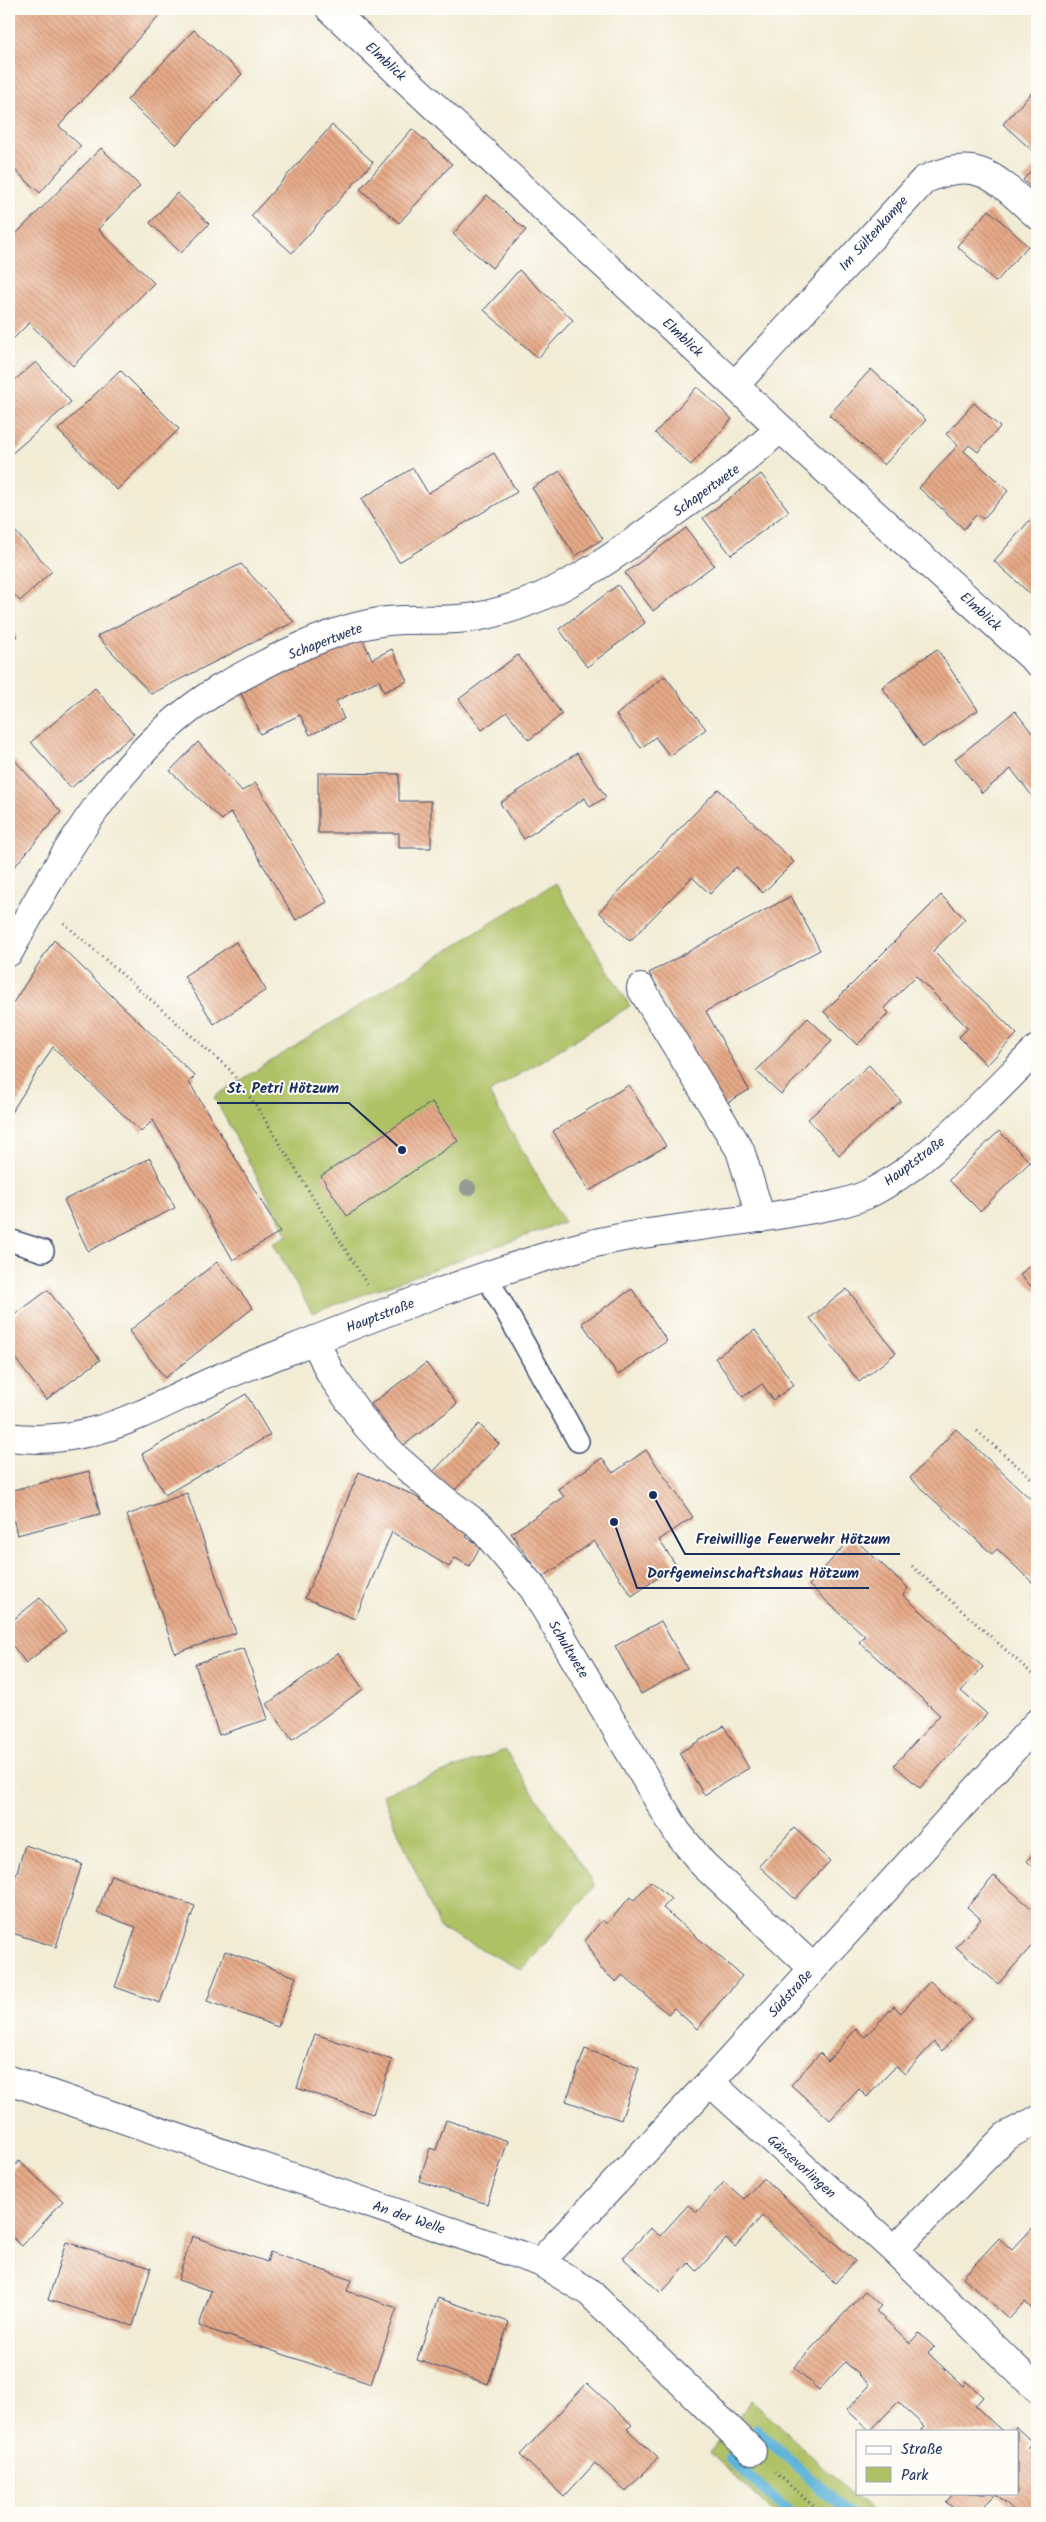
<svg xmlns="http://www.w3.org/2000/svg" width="1046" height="2522" viewBox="0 0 1046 2522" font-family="Kalam,sans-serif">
<defs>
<pattern id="building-back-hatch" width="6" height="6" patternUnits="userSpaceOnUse" patternTransform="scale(1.25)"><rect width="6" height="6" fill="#e7aa88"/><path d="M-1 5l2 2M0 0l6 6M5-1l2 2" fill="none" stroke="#ba8b72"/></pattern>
</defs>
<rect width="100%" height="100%" fill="#fdfcf7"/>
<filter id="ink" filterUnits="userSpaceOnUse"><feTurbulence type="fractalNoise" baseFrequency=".02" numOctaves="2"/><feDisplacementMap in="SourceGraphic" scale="10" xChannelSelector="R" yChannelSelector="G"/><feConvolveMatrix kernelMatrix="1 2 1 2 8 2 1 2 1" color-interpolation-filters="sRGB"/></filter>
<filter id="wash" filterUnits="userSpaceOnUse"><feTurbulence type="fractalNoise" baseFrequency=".0096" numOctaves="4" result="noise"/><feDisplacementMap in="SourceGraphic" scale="20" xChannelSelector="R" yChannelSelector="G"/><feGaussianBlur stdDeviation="1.12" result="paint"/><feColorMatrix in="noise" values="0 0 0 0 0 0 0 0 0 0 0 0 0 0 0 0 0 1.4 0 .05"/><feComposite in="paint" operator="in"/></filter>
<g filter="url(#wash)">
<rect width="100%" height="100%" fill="#f2ecd5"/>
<path fill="#afc165" stroke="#657862" d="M555 883 630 1006 489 1093 564 1222 312 1313 273 1243 288 1235 214 1097Z
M505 1750 595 1886 522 1970 440 1928 382 1794Z
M752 2400 872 2513H773L710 2453Z"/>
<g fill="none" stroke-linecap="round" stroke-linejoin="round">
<path stroke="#5db3d9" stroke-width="11" d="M756 2429 848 2513
M730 2459 789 2513"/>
</g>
<g id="blocks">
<path fill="url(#building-back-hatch)" d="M9 9H165L59 126 81 146 40 193 9 165Z
M194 30 242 74 176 145 127 100Z
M1037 87V155L1003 124Z
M332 125 373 162 292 253 251 216Z
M412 129 452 164 399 223 360 189Z
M101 148 140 186 98 229 154 283 73 366 29 323 12 340 9 337V241Z
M1037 164V193L1023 180Z
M177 193 209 224 181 253 150 223Z
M487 195 526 230 492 268 453 234Z
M989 210 1028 246 996 282 957 246Z
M519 270 573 320 538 358 484 310Z
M36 362 71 402 9 456V385Z
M871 369 926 420 884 465 829 415Z
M120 370 179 429 117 490 58 430Z
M697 387 732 419 691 465 655 433Z
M974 403 1000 427 978 452 969 445 964 451 1008 491 983 519 977 514 964 529 919 488 958 445 946 434Z
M494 453 517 492 399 562 361 499 413 468 428 493Z
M560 471 603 539 575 556 532 488Z
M761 474 789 511 731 555 703 518Z
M1037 512V600L994 561Z
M9 525 52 571 20 601 9 589Z
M686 528 714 565 653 611 625 573Z
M241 564 294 622 151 694 97 636Z
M618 585 645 623 587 667 559 629Z
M9 628 17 636 9 645Z
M358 630 372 659 392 649 407 681 384 692 379 680 336 701 344 719 310 735 300 715 260 734 238 687Z
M937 649 978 710 923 747 882 687Z
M518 655 562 714 529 740 507 712 482 730 459 699Z
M665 676 706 729 670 756 655 737 641 748 616 715Z
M95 688 134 734 71 788 31 742Z
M1015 711 1037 739V802L1011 769 982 793 955 759Z
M198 742 242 791 256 783 327 902 296 920 231 812 222 820 170 771Z
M577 753 606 797 590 807 585 798 524 839 500 803Z
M9 754 61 812 9 873Z
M318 773 399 774V801H431V848H399V833H318Z
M718 789 794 862 763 893 736 867 710 894 692 877 630 941 599 912Z
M941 895 965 919 933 951 1017 1034 987 1065 959 1037 968 1028 916 976 884 1008 889 1013 857 1045 824 1012Z
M791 896 820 950 706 1011 749 1090 722 1106 649 973Z
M54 940 195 1076 189 1082 280 1232 233 1260 153 1120 141 1132 53 1047 9 1116V1009Z
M236 942 266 990 214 1024 184 976Z
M808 1018 832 1041 781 1094 756 1071Z
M869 1065 901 1101 839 1155 808 1119Z
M629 1085 666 1146 589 1191 553 1131Z
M432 1102 458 1141 347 1216 321 1176Z
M999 1131 1030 1162 980 1211 949 1180Z
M150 1158 175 1208 88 1251 64 1200Z
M1037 1229V1240L1032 1234Z
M1037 1258V1292L1020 1275Z
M217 1262 253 1308 165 1378 129 1331Z
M632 1289 667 1341 618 1375 582 1323Z
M847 1289 896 1353 859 1382 810 1318Z
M48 1290 100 1360 46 1400 9 1350V1319Z
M755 1330 794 1385 773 1400 762 1384 743 1397 715 1358Z
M426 1363 457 1404 403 1446 371 1404Z
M246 1394 270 1435 165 1495 142 1454Z
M479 1424 499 1444 452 1493 432 1473Z
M956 1429 1037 1505V1587L997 1549 992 1554 910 1478Z
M646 1450 693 1517 659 1540 676 1565 632 1596 594 1541 542 1578 511 1533 564 1497 558 1489 602 1458 613 1473Z
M89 1471 100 1514 17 1535 9 1501V1491Z
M359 1472 409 1493 470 1529 466 1537 481 1546 469 1566 455 1558 449 1567 392 1532 355 1619 305 1598Z
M187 1493 236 1633 175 1653 127 1515Z
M852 1537 908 1588 903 1595 983 1667 961 1691 987 1714 920 1788 894 1765 940 1715 859 1642 865 1636 809 1585Z
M40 1598 66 1631 26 1663 9 1641V1623Z
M661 1621 687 1668 641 1694 615 1646Z
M244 1648 268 1719 219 1735 195 1664Z
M338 1653 363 1689 292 1740 267 1704Z
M724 1726 749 1768 704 1795 679 1753Z
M794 1828 830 1861 795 1899 759 1866Z
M25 1845 82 1864 56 1947 9 1932V1898Z
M1037 1850V1871L1027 1861Z
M111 1875 195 1906 160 2003 115 1987 136 1927 97 1913Z
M994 1876 1037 1913V1940L998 1984 956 1947 981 1919 967 1907Z
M651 1881 671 1899 663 1908 742 1976 697 2029 674 2008 668 2014 622 1975 616 1982 600 1968 585 1941 602 1920 607 1924 630 1897 634 1900Z
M225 1951 296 1977 278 2027 207 2001Z
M930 1981 971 2019 942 2051 934 2042 905 2074 896 2066 867 2097 859 2089 830 2120 791 2085 820 2053 828 2061 856 2029 865 2037 894 2006 901 2013Z
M315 2034 392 2060 373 2114 297 2088Z
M585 2049 639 2068 621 2120 566 2101Z
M446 2120 508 2141 487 2204 419 2181 430 2148 436 2150Z
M19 2161 63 2201 22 2246 9 2234V2173Z
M763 2178 855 2261 835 2283 762 2216 735 2247 726 2239 697 2271 689 2263 661 2293 623 2258 650 2228 660 2236 688 2205 697 2212 724 2182 744 2199Z
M1037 2223V2305L1033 2310 1025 2302 1009 2319 963 2277 999 2238 1012 2250Z
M192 2236 267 2262 270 2252 351 2280 347 2291 397 2308 371 2384 199 2326 211 2291 178 2280Z
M66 2242 151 2268 133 2326 48 2300Z
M865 2291 881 2306 876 2311 910 2343 919 2333 934 2347 928 2353 963 2386 966 2381 983 2397 975 2406 1002 2431H921L925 2427 898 2402 870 2431 847 2410 870 2385 845 2362 819 2390 794 2367Z
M438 2298 509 2322 488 2384 417 2360Z
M587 2383 632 2425 627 2429 658 2458 626 2492 595 2463 564 2497 520 2455Z
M1016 2427 1032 2442 1027 2448 1037 2457V2501L1026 2513H1017L996 2494 977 2513H959L946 2502 954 2493H1017V2431H1013Z"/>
</g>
</g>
<g filter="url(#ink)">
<use href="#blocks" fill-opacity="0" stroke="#3b4b70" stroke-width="1"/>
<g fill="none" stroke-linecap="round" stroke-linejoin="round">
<defs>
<path id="lane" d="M9 1240 43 1251
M486 1275 578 1441"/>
<path id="street" d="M330 9 780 428 1037 662
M735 385 924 180C980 154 997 180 1037 215
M9 952C62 855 123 746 221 688 270 660 332 627 388 621 417 618 447 622 476 617 552 603 613 558 673 513 711 486 746 461 780 428
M641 988 740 1150 761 1218
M315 1340 330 1373 366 1425 395 1457 442 1498 481 1527 533 1588 677 1832 703 1864 813 1968
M9 2080 540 2262 589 2292 752 2451
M710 2082 894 2250 1037 2389
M894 2250 1006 2136 1037 2120
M540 2262 710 2082 1037 1723"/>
<path id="secondary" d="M9 1437C90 1448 147 1410 217 1379 240 1369 263 1361 285 1352 380 1314 474 1277 572 1249 638 1230 715 1226 784 1214 811 1209 840 1206 866 1195 926 1167 989 1096 1037 1049"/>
</defs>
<use href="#lane" stroke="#3b4b70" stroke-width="24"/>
<use href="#street" stroke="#3b4b70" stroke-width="30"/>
<use href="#secondary" stroke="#3b4b70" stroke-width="30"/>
<path stroke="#3b4b70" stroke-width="3" stroke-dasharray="1 4" stroke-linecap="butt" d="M64 923 229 1069 255 1104 367 1284
M977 1431 1037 1483
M912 1566 1037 1678
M775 2472 821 2513"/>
<use href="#lane" stroke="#fff" stroke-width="21"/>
<use href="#street" stroke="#fff" stroke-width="28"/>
<use href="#secondary" stroke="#fff" stroke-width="28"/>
</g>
<circle fill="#949c95" cx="468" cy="1188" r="8"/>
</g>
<g text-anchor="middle" stroke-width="4" stroke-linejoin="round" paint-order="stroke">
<g font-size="14" fill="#1b2f5e" stroke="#fdfcf7">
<text transform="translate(386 61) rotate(43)" y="5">Elmblick</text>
<text transform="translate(873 233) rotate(-48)" y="5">Im Sültenkampe</text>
<text transform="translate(683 337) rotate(43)" y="5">Elmblick</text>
<text transform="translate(706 490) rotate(-36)" y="5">Schapertwete</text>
<text transform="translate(981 611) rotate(42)" y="5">Elmblick</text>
<text transform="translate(325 641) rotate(-21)" y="5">Schapertwete</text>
<text transform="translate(914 1161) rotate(-37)" y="5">Hauptstraße</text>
<text transform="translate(380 1315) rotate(-21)" y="5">Hauptstraße</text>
<text transform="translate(569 1649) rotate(59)" y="5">Schultwete</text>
<text transform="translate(790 1993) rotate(-48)" y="5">Südstraße</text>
<text transform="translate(802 2166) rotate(42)" y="5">Gänsevorlingen</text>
<text transform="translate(409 2217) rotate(19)" y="5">An der Welle</text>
</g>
</g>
<path fill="none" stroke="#1b2f5e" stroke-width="2" d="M402 1150L349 1103H217M653 1495L685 1554H900M614 1522L637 1588H869"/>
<g fill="#1b2f5e" stroke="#fdfcf7" stroke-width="2">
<circle cx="402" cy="1150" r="5"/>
<circle cx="653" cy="1495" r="5"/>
<circle cx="614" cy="1522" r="5"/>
</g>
<g font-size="15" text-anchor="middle" font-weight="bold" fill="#1b2f5e" stroke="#fdfcf7" stroke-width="4" stroke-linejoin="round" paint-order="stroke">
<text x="283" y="1093">St. Petri Hötzum</text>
<text x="793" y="1544">Freiwillige Feuerwehr Hötzum</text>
<text x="753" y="1578">Dorfgemeinschaftshaus Hötzum</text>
</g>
<rect width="1046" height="2522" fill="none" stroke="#fdfcf7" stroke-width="30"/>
<rect x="856" y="2430" width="162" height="65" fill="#fdfcf7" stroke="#a3aaba"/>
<rect x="866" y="2446" width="25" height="8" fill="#ffffff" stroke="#a3aaba"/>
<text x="901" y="2454" font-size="15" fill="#1b2f5e">Straße</text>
<rect x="866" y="2467" width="25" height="15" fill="#afc165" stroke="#a3aaba"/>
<text x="901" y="2480" font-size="15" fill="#1b2f5e">Park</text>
</svg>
